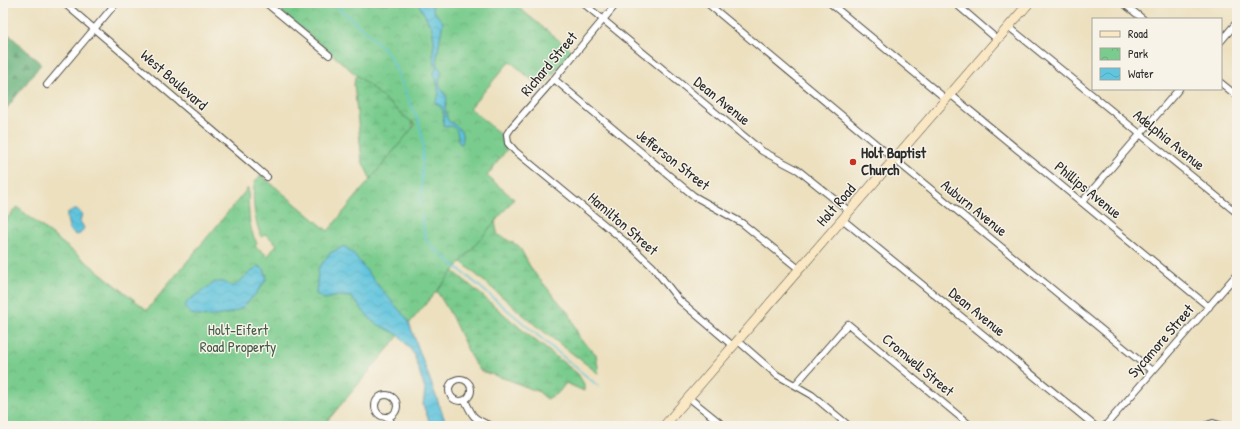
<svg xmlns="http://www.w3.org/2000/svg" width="1240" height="429" viewBox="0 0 1240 429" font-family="'Patrick Hand',sans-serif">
<defs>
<pattern id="forest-firs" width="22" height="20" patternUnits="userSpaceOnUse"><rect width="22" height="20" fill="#63b079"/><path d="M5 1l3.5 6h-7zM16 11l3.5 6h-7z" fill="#528f63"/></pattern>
<pattern id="wetland-marsh" width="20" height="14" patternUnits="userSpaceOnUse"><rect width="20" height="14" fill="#7acc8e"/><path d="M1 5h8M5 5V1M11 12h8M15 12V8" fill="none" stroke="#6aaf7b"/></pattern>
<pattern id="park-crowns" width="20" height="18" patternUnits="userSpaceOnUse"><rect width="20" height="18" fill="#7acc8e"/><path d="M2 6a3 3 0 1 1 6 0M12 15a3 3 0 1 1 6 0" fill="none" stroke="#6aaf7b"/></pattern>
<pattern id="water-waves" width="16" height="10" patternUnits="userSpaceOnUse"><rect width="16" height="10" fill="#60c5de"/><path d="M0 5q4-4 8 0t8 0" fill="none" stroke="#54a9bf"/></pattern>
</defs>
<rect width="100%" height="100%" fill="#f7f3e8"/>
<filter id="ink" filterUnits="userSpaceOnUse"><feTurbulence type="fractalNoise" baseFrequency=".025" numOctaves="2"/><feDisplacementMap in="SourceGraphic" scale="8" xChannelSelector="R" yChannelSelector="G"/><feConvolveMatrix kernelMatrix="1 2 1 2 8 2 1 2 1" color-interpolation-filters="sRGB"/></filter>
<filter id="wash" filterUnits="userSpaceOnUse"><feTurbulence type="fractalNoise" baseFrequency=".012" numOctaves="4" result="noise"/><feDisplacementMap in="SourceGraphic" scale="16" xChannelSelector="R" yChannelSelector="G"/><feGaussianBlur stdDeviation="0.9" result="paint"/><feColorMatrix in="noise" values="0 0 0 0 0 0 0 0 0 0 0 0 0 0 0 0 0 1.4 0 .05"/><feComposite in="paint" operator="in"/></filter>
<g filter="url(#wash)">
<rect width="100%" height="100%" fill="#ece0bf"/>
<path fill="url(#forest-firs)" stroke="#476e52" d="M3 29 41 64 3 113Z"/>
<path fill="url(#wetland-marsh)" stroke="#527c5c" d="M361 69 397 92 411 120 417 140 377 192 362 161 354 84 355 78Z
M493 204 496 228 498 235 519 246 532 270 570 315 580 339 596 354 599 374 534 324 451 253Z
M419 262 444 263 527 334 578 374 584 384V391L566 383 558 393 547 399 539 392 509 380 481 371 473 361 450 313Z"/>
<path fill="url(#park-crowns)" stroke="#527c5c" d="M272 3H513L572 51 541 88 510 61 470 108 501 135 502 142 507 149 487 176 514 199 323 426H3V223L17 207 147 310 248 188C249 205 247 228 257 243L255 246 268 256 277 244 265 234 262 237C255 225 252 200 254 186 254 182 258 178 261 175L328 231 415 125Z"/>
<path fill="url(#water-waves)" stroke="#467884" d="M418 3H433L432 7 434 12 443 22 437 56 438 66 442 72C436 85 441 87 447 98L445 109 448 121C458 125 465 133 462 144H460C456 136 460 130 452 126L447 127 443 126 444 113 441 107 435 103 439 94 436 78 433 75 436 68 433 56 434 40 432 28Z
M77 209 82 214 80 221 84 228 80 234 76 235 70 231 67 219V213Z
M344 246 353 253 377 284 408 320 444 418V426H431L423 405 425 390 414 354 399 335 373 322 351 297 340 296 324 299 316 294 318 269 330 253Z
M258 266 264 269 267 278C260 289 253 298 243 307 233 315 205 319 194 315 190 314 187 310 184 307L189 300 215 282H224L233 287Z"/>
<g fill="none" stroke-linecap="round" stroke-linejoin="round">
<path stroke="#60c5de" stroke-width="1.5" d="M333 3 379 44 388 54 394 65 419 123 423 141 421 205
M422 215 424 234 429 244 598 386"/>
</g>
</g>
<g filter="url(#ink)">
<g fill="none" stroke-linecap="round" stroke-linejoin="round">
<defs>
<path id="minor" d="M64 3 267 177
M266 3 329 55
M583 3 762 151 798 170 849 211
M617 3 554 79 511 128 507 134 508 143 515 151 634 249 653 267 679 300 733 346
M707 3 882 149 1152 371
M830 3 946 99
M955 3 998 40
M1123 3 1143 19
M1009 27 1237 213
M1221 41 1237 22
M554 79 683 187 694 196 742 223 799 269
M1221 83 1237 96
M47 85 116 3
M950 94 1209 307
M1082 202 1179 89
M842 219 1095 426
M737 340 777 375 812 395 849 426
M449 390a11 11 0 1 1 22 0a11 11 0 1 1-22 0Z
M795 385 848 324 971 426
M375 406a11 11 0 1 1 22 0a11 11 0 1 1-22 0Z
M688 397 724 426
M465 400C473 418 473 418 491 426
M389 416 392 426
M1105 426 1237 274
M1204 426 1213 423 1223 426"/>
<path id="secondary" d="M664 426 1029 3"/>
</defs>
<use href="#minor" stroke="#484641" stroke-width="8"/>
<use href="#secondary" stroke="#484641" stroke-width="10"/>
<use href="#minor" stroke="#fff" stroke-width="6"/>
<use href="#secondary" stroke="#fae7c3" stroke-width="9"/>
</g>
</g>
<circle fill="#c8321e" stroke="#f7f3e8" stroke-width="1.5" cx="853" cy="162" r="4"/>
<g text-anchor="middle" stroke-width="3" stroke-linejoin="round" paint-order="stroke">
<g font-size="15" fill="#2b2b2b" stroke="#f7f3e8">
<text transform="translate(549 64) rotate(-50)" y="5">Richard Street</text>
<text transform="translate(174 80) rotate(41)" y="5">West Boulevard</text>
<text transform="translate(722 101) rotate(39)" y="5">Dean Avenue</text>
<text transform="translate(1169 140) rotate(39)" y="5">Adelphia Avenue</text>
<text transform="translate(673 160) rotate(38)" y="5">Jefferson Street</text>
<text transform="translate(1088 190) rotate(39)" y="5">Phillips Avenue</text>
<text transform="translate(836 205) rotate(-49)" y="5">Holt Road</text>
<text transform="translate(974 208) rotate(39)" y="5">Auburn Avenue</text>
<text transform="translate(623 224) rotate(41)" y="5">Hamilton Street</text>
<text transform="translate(977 312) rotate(39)" y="5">Dean Avenue</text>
<text transform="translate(1161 341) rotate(-49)" y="5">Sycamore Street</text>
<text transform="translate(918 365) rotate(40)" y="5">Cromwell Street</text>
</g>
<g font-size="15" font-weight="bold" fill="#2b2b2b" stroke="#f7f3e8" text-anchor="start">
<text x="861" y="158">Holt Baptist<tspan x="861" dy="17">Church</tspan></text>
</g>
<g font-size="15" fill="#435b49" stroke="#f7f3e8">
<text x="238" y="335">Holt-Eifert<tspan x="238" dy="17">Road Property</tspan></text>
</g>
</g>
<rect width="1240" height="429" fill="none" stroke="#f7f3e8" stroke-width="16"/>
<rect x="1092" y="18" width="130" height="72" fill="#f7f3e8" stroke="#a5a39c"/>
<rect x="1100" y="31" width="20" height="6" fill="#fae7c3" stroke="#a5a39c"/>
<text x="1128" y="38" font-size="12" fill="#2b2b2b">Road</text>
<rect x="1100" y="48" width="20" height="12" fill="url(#park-crowns)" stroke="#a5a39c"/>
<text x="1128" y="58" font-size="12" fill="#2b2b2b">Park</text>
<rect x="1100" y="68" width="20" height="12" fill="url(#water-waves)" stroke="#a5a39c"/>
<text x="1128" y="78" font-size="12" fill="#2b2b2b">Water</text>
</svg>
